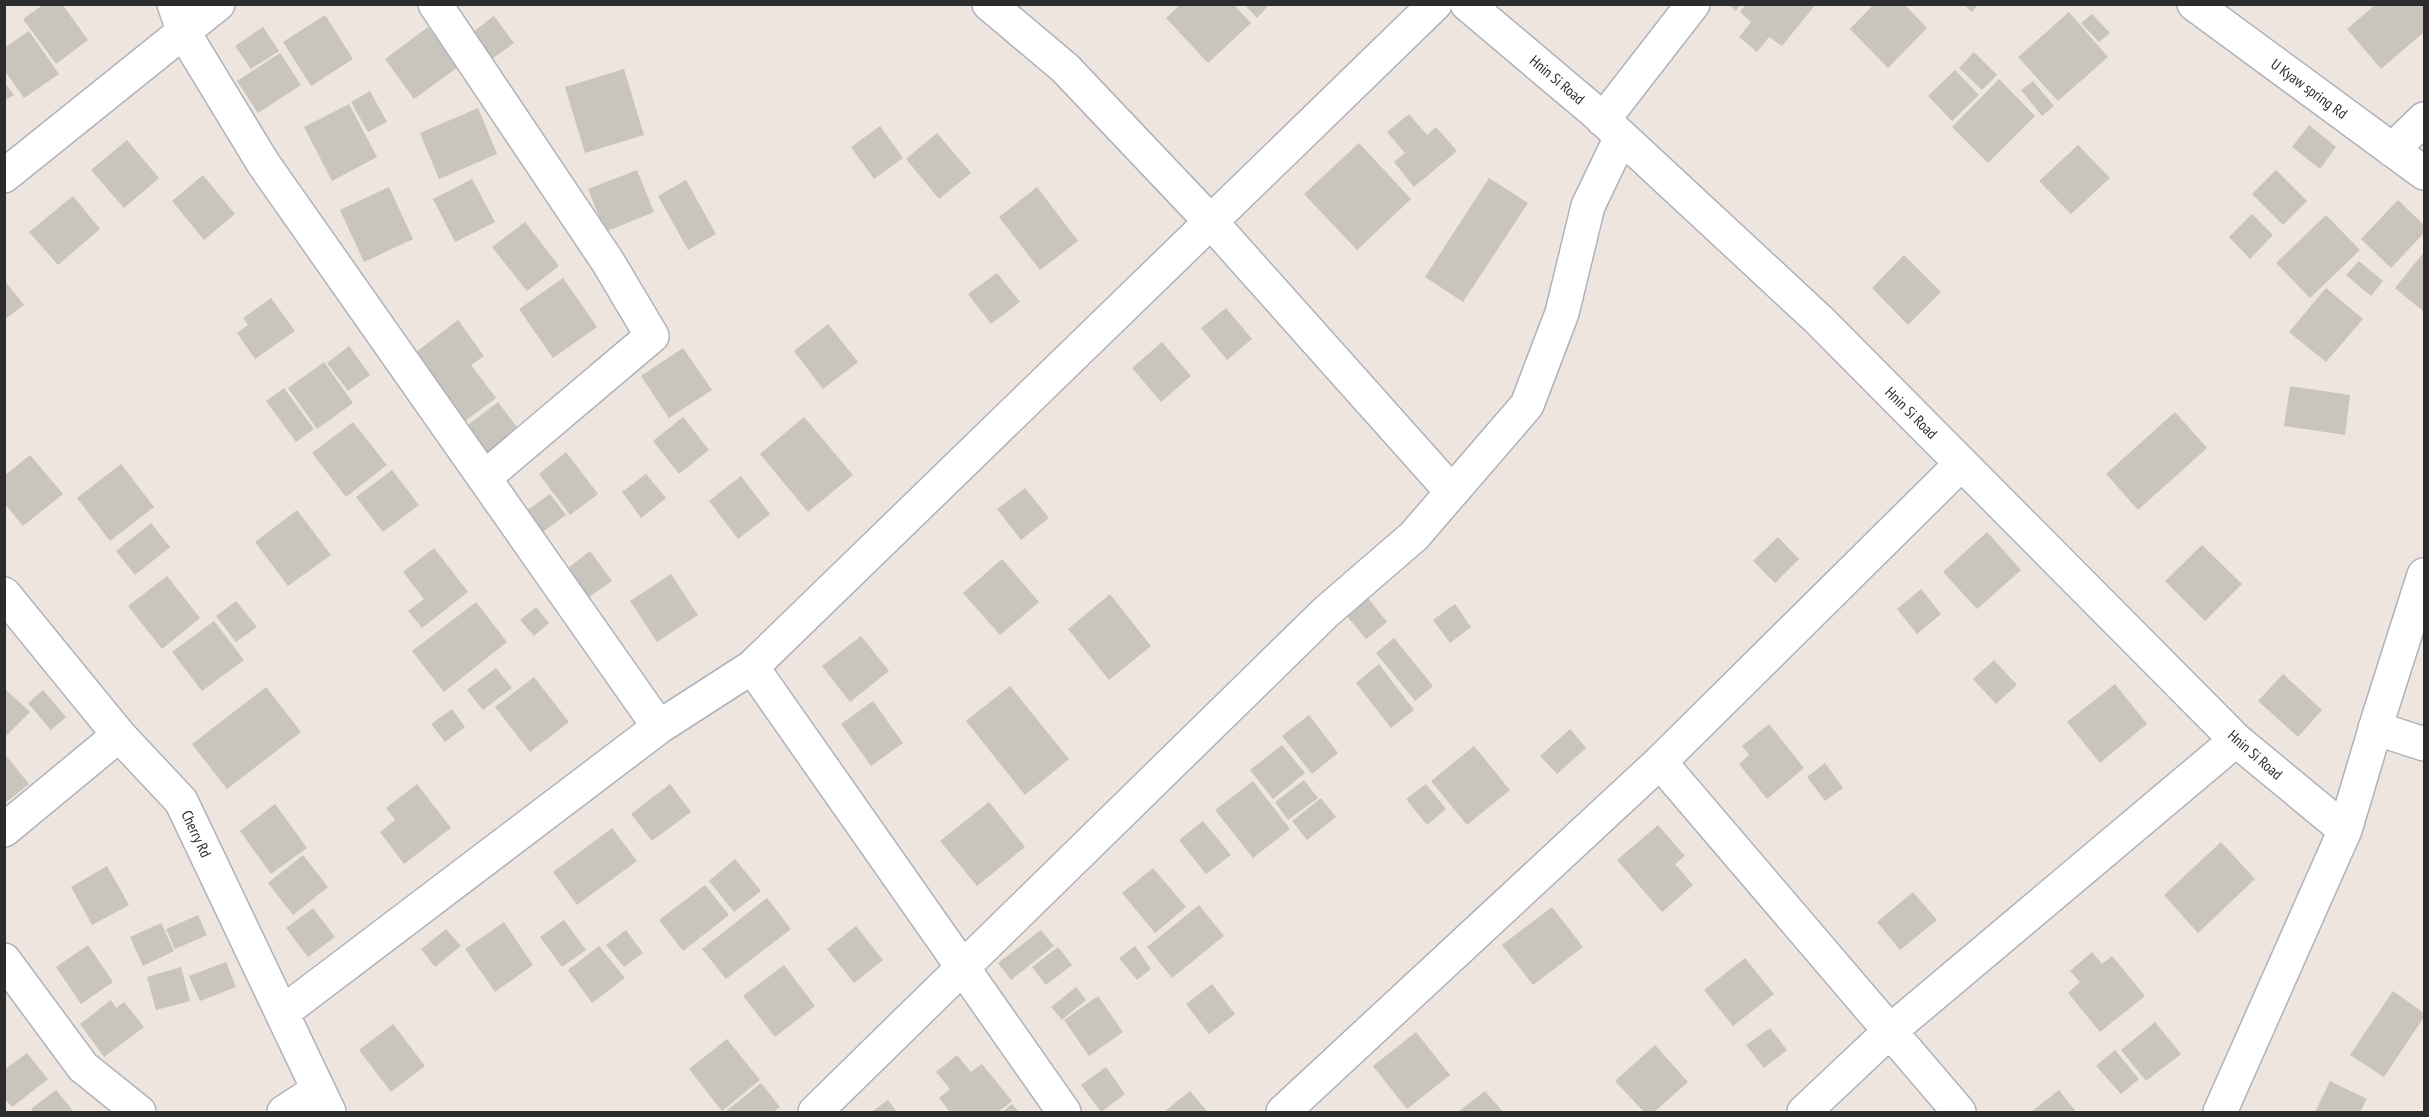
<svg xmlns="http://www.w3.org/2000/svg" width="2429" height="1117" viewBox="0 0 2429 1117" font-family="'PT Sans Narrow',sans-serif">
<rect width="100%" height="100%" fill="#eee6de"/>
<path fill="#c9c4bc" d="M44 4H62L88 40 56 64 23 19Z
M1181 4H1233L1251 23 1208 63 1166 18Z
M1244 4H1270L1257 18Z
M1728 4H1741L1736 11Z
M1746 4H1816L1782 46 1769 37 1757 52 1739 37 1751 22 1740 12Z
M1874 4H1904L1927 28 1888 68 1850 29Z
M1963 4H1978L1972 12Z
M2376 4H2424V32L2381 69 2347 29Z
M2069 12 2108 57 2058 101 2018 57Z
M2092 14 2110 33 2099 42 2081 23Z
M325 15 353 59 311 86 283 42Z
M494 16 514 43 489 61 469 35Z
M263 27 279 51 251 69 235 46Z
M428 27 458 67 414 99 385 59Z
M29 31 59 74 24 98 4 70V48Z
M1974 52 1997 75 1982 90 1959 68Z
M280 53 301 85 258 113 237 81Z
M624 69 644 135 585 153 565 87Z
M1955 70 1979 95 1952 121 1928 96Z
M1999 79 2035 116 1988 163 1952 127Z
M2033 81 2054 106 2042 116 2021 90Z
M4 82 14 95 4 101Z
M370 91 387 122 368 132 351 102Z
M349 104 377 157 332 181 304 127Z
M478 108 497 154 439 179 420 133Z
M1409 114 1427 135 1436 127 1457 151 1414 187 1394 162 1405 153 1387 132Z
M2309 125 2336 147 2320 169 2292 147Z
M880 126 903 158 874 179 851 147Z
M937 133 971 173 939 199 906 159Z
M127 140 159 178 124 208 91 170Z
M1359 143 1411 199 1357 250 1304 194Z
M2078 145 2110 178 2071 214 2039 181Z
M637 170 654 212 605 232 588 189Z
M2276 170 2307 201 2283 225 2252 194Z
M203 175 235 214 204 240 172 201Z
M1489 178 1528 203 1463 302 1425 277Z
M472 179 495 222 455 242 433 199Z
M686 180 716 234 688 250 658 196Z
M389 187 413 239 364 262 340 210Z
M1037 187 1078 241 1040 270 999 217Z
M73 196 100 229 58 265 29 232Z
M2398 200 2424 225V233L2391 268 2361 239Z
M2252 214 2273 235 2250 259 2229 237Z
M2326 215 2360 250 2310 298 2276 263Z
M525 222 559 266 527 291 492 247Z
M2424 252V312L2395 288Z
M1904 255 1941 292 1908 325 1872 288Z
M2359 261 2383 281 2371 296 2346 275Z
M997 273 1020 302 991 324 968 294Z
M563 278 597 327 553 358 519 309Z
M4 280 24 305 4 320Z
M2326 288 2363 319 2326 362 2289 332Z
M271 298 295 331 255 359 237 333 248 325 243 318Z
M1226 308 1252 339 1227 360 1201 328Z
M458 320 484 356 471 365 496 398 457 427 407 359Z
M828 324 858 362 823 389 794 351Z
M1162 342 1191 376 1161 402 1132 368Z
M349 346 370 375 348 391 327 363Z
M683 348 712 390 669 418 641 376Z
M324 362 353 403 317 429 288 388Z
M2290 386 2350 395 2345 435 2284 426Z
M284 388 314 429 296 442 266 401Z
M498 402 519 430 481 459 460 431Z
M2175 412 2207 448 2138 510 2106 474Z
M683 417 709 450 679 474 653 441Z
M804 417 853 475 808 512 760 454Z
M353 422 387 465 346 497 312 453Z
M566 452 598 494 570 515 539 474Z
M30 455 63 494 23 526 4 503V476Z
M121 464 154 507 110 541 77 498Z
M392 470 419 505 383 532 356 497Z
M646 474 666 498 641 518 622 492Z
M741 476 770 514 738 539 709 501Z
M1025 488 1049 518 1021 540 997 509Z
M550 494 566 515 541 533 525 512Z
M297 510 331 555 288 586 255 542Z
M151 523 170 547 135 575 116 551Z
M1987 532 2021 570 1977 609 1943 572Z
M1778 537 1799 559 1775 583 1753 561Z
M2202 545 2242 584 2205 621 2165 581Z
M434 548 468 592 422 628 408 611 424 599 403 572Z
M590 551 612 581 585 600 564 571Z
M1002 559 1039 602 1000 635 963 593Z
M671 574 698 615 657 642 630 601Z
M167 576 200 618 162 649 128 606Z
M1921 589 1941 614 1917 634 1897 609Z
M1110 594 1151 646 1109 680 1068 629Z
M1368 598 1387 622 1366 639 1346 615Z
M236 601 257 627 236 642 216 616Z
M476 602 507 642 444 692 412 651Z
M1455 604 1471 627 1450 643 1433 620Z
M536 607 549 623 534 636 520 620Z
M214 621 244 660 202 691 172 652Z
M861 636 889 671 850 702 822 666Z
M1394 638 1433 686 1415 701 1376 653Z
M1994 660 2017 685 1996 704 1973 679Z
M1379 664 1414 710 1391 728 1356 683Z
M496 668 512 688 483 710 467 690Z
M2283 674 2322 710 2298 737 2258 701Z
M534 677 569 722 530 752 495 707Z
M2115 684 2147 724 2100 763 2067 722Z
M1010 686 1069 759 1025 795 966 721Z
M266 687 301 732 227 789 192 744Z
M4 688 30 712 4 738Z
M43 690 66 717 51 730 28 703Z
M873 701 903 743 871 766 841 724Z
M452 709 465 727 445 742 431 724Z
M1309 715 1338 753 1312 774 1282 736Z
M1769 724 1804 768 1767 799 1739 764 1749 755 1742 746Z
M1570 729 1586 748 1557 774 1540 756Z
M1282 745 1305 773 1273 799 1250 770Z
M1474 746 1510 790 1467 825 1431 781Z
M4 753 29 784 4 804Z
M1825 763 1843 788 1825 801 1807 777Z
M1304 780 1318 798 1288 820 1275 802Z
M1253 781 1290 829 1253 858 1215 810Z
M417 784 451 828 404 864 380 832 395 820 386 808Z
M670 784 691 812 652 841 631 814Z
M1426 784 1446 809 1427 825 1406 799Z
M1321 798 1336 817 1307 840 1292 821Z
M989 802 1025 847 977 886 940 841Z
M275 804 307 848 271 874 240 831Z
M1203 821 1231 855 1206 874 1179 840Z
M1658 825 1685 856 1675 864 1693 885 1662 912 1617 860Z
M612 828 637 861 577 905 553 872Z
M2221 842 2255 879 2198 933 2164 895Z
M303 855 328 887 293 915 268 883Z
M735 859 761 891 734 912 709 881Z
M107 866 129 905 92 925 71 887Z
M1153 868 1186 907 1155 933 1122 893Z
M705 885 729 915 683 951 659 920Z
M1913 892 1937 920 1900 950 1877 922Z
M767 898 791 929 726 979 702 949Z
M1199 905 1224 936 1172 978 1147 947Z
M1552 907 1583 947 1533 985 1502 945Z
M313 908 335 937 308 957 286 928Z
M198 915 207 935 175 949 166 929Z
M564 920 586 950 562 967 540 937Z
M504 922 533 965 495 992 465 949Z
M161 923 174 951 143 966 130 937Z
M856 926 883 960 854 983 827 949Z
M446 929 461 946 435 967 421 949Z
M626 930 643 953 624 967 606 945Z
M1041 930 1054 946 1011 980 998 963Z
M88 945 113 982 81 1004 56 967Z
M599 946 625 978 592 1003 568 970Z
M1135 946 1151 969 1137 980 1119 958Z
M1058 947 1072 965 1046 985 1032 967Z
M2092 952 2102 964 2112 956 2145 996 2100 1032 2068 993 2080 982 2070 971Z
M1745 958 1774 994 1733 1026 1704 990Z
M226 962 236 987 200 1001 189 976Z
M784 965 815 1006 775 1037 743 996Z
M181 967 190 1001 156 1010 147 977Z
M1212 984 1235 1014 1209 1034 1186 1004Z
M1076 987 1086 1000 1062 1020 1051 1007Z
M2393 991 2424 1013V1017L2384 1077 2350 1055Z
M1098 996 1123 1032 1089 1056 1064 1020Z
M111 1000 116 1008 124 1002 144 1027 104 1057 80 1024Z
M2155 1022 2181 1054 2146 1081 2121 1050Z
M393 1024 425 1066 391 1092 359 1050Z
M1770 1028 1787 1050 1764 1068 1746 1045Z
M1416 1032 1450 1075 1407 1109 1373 1066Z
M727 1039 760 1080 722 1111 689 1069Z
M1655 1045 1688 1082 1654 1112H1644L1615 1081Z
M2115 1050 2139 1079 2121 1094 2096 1066Z
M27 1053 48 1079 12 1107 4 1098V1070Z
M957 1055 971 1072 982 1064 1012 1101 998 1112H950L939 1098 950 1089 936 1072Z
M1106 1067 1125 1094 1101 1112 1081 1085Z
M2330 1081 2367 1099 2360 1112H2315Z
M761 1083 780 1107 773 1112H725Z
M56 1090 74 1112H33L31 1109Z
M2059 1090 2076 1112H2031Z
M1190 1091 1208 1112H1164Z
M1485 1091 1503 1112H1458Z
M888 1100 897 1112H871Z
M1012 1104 1019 1112H1002Z"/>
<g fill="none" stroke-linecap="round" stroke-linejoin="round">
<defs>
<path id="street" d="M174 4 184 33 263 163 659 727
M435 4 608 262 652 336 484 478
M989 4 1065 68 1211 222 1452 492
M1467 4 1595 112 1818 319 2236 740 2345 830
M2194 4 2424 173
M1603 120 1693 4
M2392 150 2424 119
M4 176 218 4
M4 594 119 735 181 801 329 1112
M752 667 1064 1112
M2375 728 2424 744
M1660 762 1959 1112
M4 830 119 735
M4 960 83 1067 139 1112
M282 1013 659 727 752 667 1435 4
M284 1112 318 1090
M815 1112 1326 612 1414 536 1527 405 1562 313 1588 206 1621 137
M1283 1112 1660 762 1961 464
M1804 1112 1889 1032 2236 740
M2220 1112 2345 830 2380 713 2424 575"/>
</defs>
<use href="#street" stroke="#aeb2bc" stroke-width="36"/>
<use href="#street" stroke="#fff" stroke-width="33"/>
</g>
<g text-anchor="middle" stroke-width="5" stroke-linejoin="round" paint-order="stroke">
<g font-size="15" fill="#2c2c2c" stroke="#fff">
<text transform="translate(1557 80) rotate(40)" y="5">Hnin Si Road</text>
<text transform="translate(2309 89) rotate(36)" y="5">U Kyaw spring Rd</text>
<text transform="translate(1911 413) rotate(45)" y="5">Hnin Si Road</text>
<text transform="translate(2255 755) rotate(41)" y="5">Hnin Si Road</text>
<text transform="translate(196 834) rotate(65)" y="5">Cherry Rd</text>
</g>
</g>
<rect width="2429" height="1117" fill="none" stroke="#2c2c2c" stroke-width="12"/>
</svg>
